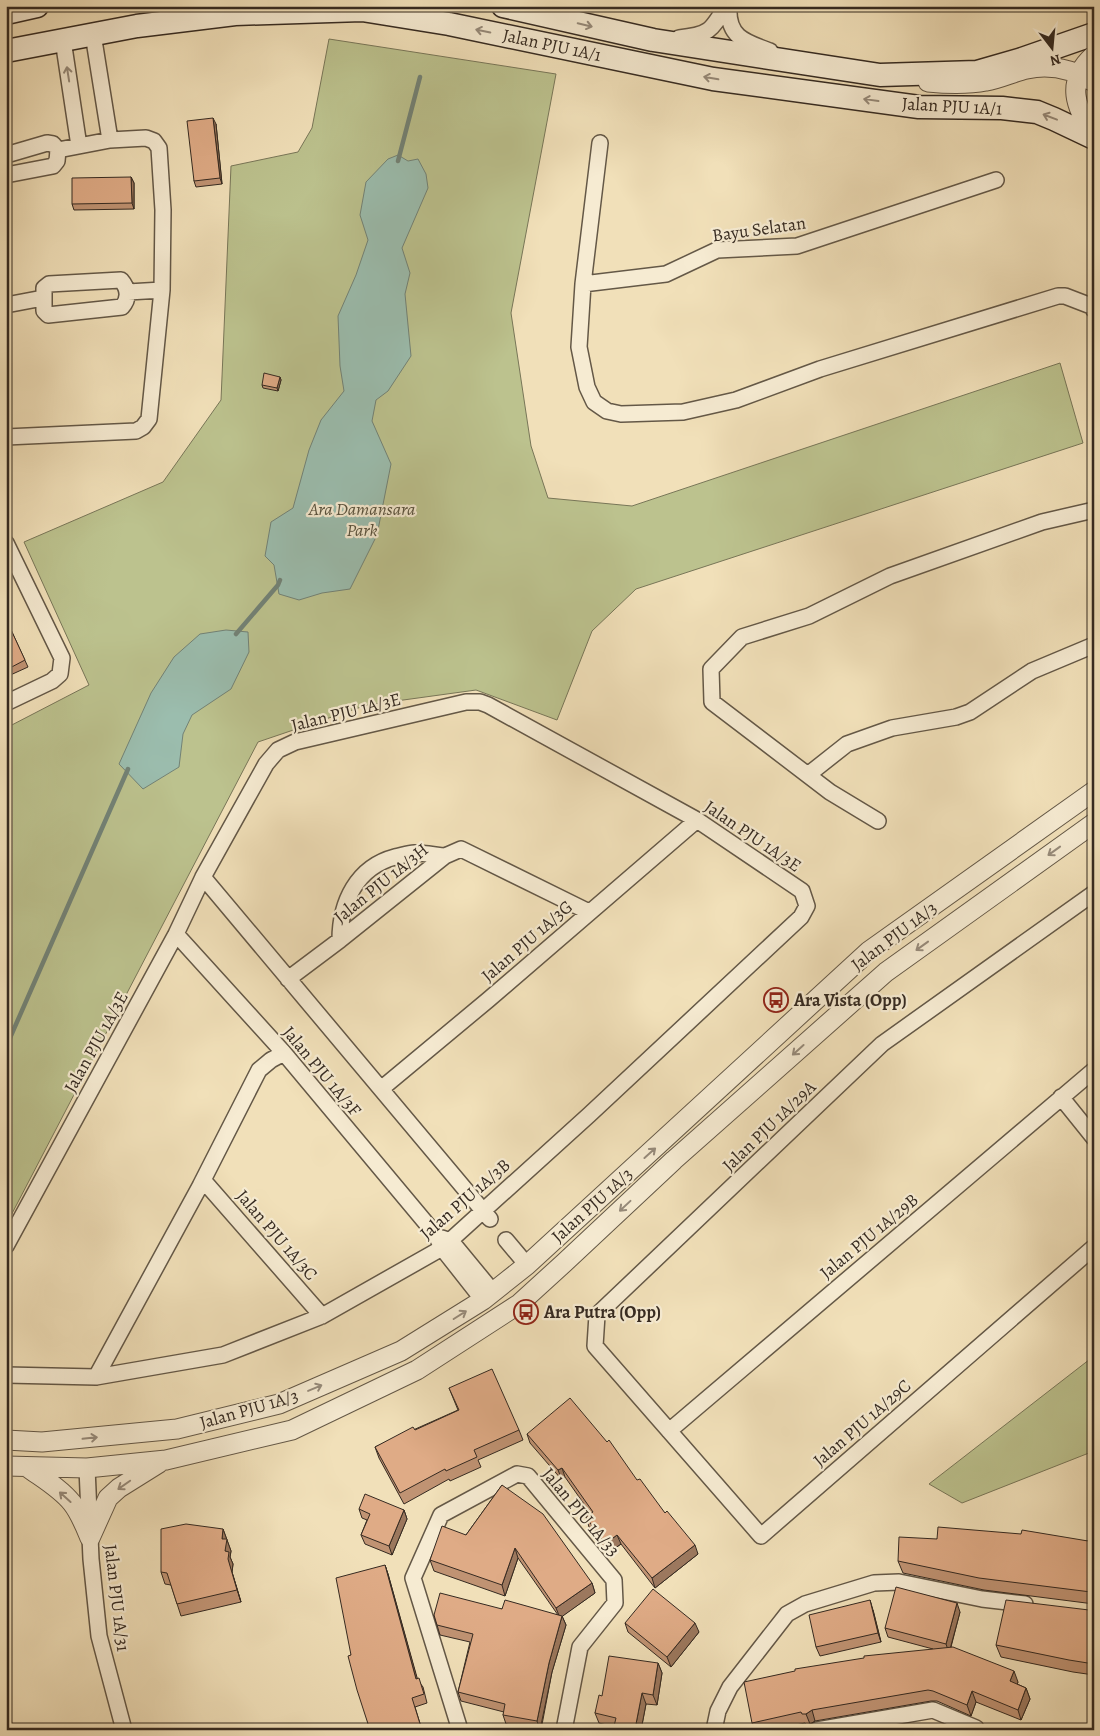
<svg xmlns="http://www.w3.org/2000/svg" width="1100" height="1736" viewBox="0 0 1100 1736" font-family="Alegreya,serif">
<rect width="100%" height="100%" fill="#f1e0b9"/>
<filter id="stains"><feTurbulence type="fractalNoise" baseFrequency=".004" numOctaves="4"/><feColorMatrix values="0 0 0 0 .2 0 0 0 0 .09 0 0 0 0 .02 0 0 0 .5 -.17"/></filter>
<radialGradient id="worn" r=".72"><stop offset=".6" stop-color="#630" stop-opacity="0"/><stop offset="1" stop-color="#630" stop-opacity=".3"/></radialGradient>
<path fill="#bcc28e" stroke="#787658" d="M329 39 556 74 511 313 531 446 548 498 632 506 1060 363 1083 443 636 589 592 631 557 720 476 690 367 705 258 742 6 1225V728L89 685 24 542 163 482 221 400 231 166 298 152 312 128Z
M1094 1356V1451L962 1503 929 1484Z"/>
<path fill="#9bbdae" stroke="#728276" d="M398 155 408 161 418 159 426 174 428 188 402 248 410 273 405 294 411 356 388 391 376 400 372 421 391 464 377 535 350 589 322 593 299 600 279 594 274 565 265 556 271 522 293 508 309 450 321 420 344 391 340 366 338 316 356 275 368 240 360 215 366 182 388 159Z
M226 630 248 632 249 652 231 689 192 715 183 734 179 767 143 789 119 764 151 693 174 657 200 634Z"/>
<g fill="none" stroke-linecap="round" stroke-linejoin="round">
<path stroke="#728276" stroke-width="4.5" d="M398 161 420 77
M236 634 278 585 280 580
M6 1047 128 769"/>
<defs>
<path id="minor" d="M729 6C727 37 745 42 770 51
M93 34 110 140
M679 38C709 35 711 31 726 6
M63 40 79 146
M600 143 583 284 579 347 587 387 594 402 607 411 621 414 683 412 736 400 820 369 1058 296H1065L1091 306 1094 310
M6 155 47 143 53 144 58 150 110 140 146 138 154 141 159 148 163 210 162 290 149 419 143 427 136 431 6 437
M6 175 53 166 57 161 58 150
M121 280C128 288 130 298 122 307L48 315 44 311V288L49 284Z
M583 284 666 274 717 250 797 246 996 180
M128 292 162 290
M6 305 43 298
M6 543 62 658 60 674 52 681 6 703
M809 774 847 744 892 728 956 717 970 712 1032 671 1094 645
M878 821 830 792 712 702 711 669 742 637 809 616 890 576 1042 522 1094 510
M203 877 490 1219
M1094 893 882 1044 597 1315 595 1346 761 1536 1094 1247
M176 934 284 1053 436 1235 442 1248 483 1300
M340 940C340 902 357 867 395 857 401 856 408 853 414 853 424 853 435 855 445 856
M288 979 340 940 445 856 461 849 589 912
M381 1089 488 1000 697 820
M1061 1097 1094 1138
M203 1180 322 1316
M442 1238 451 1241 493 1292
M506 1240 527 1265
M6 1246 176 934 203 877 266 764 278 750 295 742 466 702H480L488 705 697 820 802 891 807 906 801 917 589 1115 442 1248 322 1316 223 1355 96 1377 6 1375
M96 1377 200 1186 259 1070 271 1060 284 1053
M669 1431 1094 1070
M87 1468 91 1559 99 1636 124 1730
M460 1730 413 1578 441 1515 517 1474 528 1476 614 1580 615 1603 580 1647 564 1730
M714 1730 718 1711 730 1687 787 1614 805 1604 874 1583 899 1582 982 1599 1025 1604
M817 1730 933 1710 976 1728"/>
<path id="tertiary" d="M1094 55C1064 82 1076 108 1094 137
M928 82C948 84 966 85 986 81 1000 79 1013 72 1027 69 1050 64 1074 70 1094 82
M6 1440 42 1442 177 1429 279 1404 401 1351 483 1300 527 1265 869 951 1094 791
M6 1466 87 1468 166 1460 292 1430 417 1370 519 1304 564 1263 674 1160 886 972 1094 823
M27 1467C42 1478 60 1488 72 1503 80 1513 85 1526 90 1538
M90 1538 108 1498 119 1488 159 1463"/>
<path id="secondary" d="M503 6 653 40 880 75 977 72 1022 59 1094 34
M6 13 37 6
M6 51 137 26 235 14 362 10 449 24 713 79 919 107 1002 108 1037 112 1054 119 1094 138"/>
</defs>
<use href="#minor" stroke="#645847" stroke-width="18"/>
<use href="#tertiary" stroke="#645847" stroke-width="21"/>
<use href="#secondary" stroke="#352a21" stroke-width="25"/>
<use href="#minor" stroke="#f6ebd2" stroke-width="15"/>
<use href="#tertiary" stroke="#f6ebd2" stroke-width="19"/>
<use href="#secondary" stroke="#f6ebd2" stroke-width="22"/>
</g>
<path fill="#c09373" stroke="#352a21" d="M216 124 222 184 196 187 194 181Z
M131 177 134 183V209L74 210 72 204Z
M280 377 281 380 278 391 263 388 262 385Z
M6 619 28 667 6 677Z
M449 1388 519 1430 523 1440 478 1460 481 1467 450 1481 449 1479 404 1504 379 1458 375 1447 458 1410Z
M527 1434 637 1480 698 1554 655 1588 621 1544 608 1553 589 1527 586 1517 591 1514 565 1477 562 1480 530 1443Z
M502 1485 592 1583 595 1593 562 1616 566 1625 552 1672 541 1730H536L506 1724 503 1715 504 1712 461 1701 458 1692 470 1642 440 1635 434 1615 502 1609 558 1615 518 1558 505 1596 434 1571 430 1560 466 1535Z
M359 1509 404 1510 407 1519 392 1555 365 1544 361 1535 367 1520 362 1518Z
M223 1529 231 1551 230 1557 233 1564 232 1572 241 1602 181 1616 171 1585 165 1584 161 1572Z
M937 1539 1094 1541V1604L984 1590 903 1573 898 1561Z
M385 1565 388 1574 417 1679 423 1687 427 1703 415 1707 422 1730H370L351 1655Z
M873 1610 881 1642 820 1656 816 1647Z
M1089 1610H1094V1675L1073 1672 1001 1657 996 1645Z
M960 1612 951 1647 1018 1682 1017 1684 1026 1688 1030 1699 1021 1720 976 1702 971 1716 937 1701H931L815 1721 810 1724 806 1725 805 1723 773 1730H755L752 1723 933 1649 888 1637 885 1628Z
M625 1623 699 1632 671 1667 628 1632Z
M658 1663 662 1673 657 1705 646 1704 642 1725 614 1727 599 1723 595 1713 602 1696Z"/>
<path fill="#9c785e" stroke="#352a21" d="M213 118 216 124 222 184 220 178Z
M131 177 134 183V209L132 203Z
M280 377 281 380 278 391 277 388Z
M562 1468 565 1477 562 1480 558 1470Z
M404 1510 407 1519 392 1555 389 1546Z
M223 1529 231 1551 230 1557 233 1564 232 1572 241 1602 225 1551 222 1539Z
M617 1535 621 1544 608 1553 605 1544Z
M695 1545 698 1554 655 1588 652 1578Z
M515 1548 518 1558 505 1596 502 1585Z
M385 1565 388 1574 420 1688 416 1679Z
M592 1583 595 1593 560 1618 556 1608Z
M870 1600 873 1610 881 1642 878 1633Z
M957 1603 960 1612 949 1653 946 1644Z
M562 1616 566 1625 552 1672 540 1730 537 1721 549 1663Z
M695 1623 699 1632 671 1667 667 1657Z
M658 1663 662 1673 657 1705 653 1695Z
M1014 1671 1018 1682 1014 1692 1010 1681Z
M1026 1688 1030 1699 1021 1720 1018 1710Z
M972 1691 976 1702 971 1716 967 1705Z
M642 1693 646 1704 641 1730 636 1724Z
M812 1710 815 1721 810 1724 806 1714Z"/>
<path fill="#dfab86" stroke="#352a21" d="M213 118 220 178 194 181 187 121Z
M131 177 132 203 72 204V178Z
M264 373 280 377 277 388 262 385Z
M6 619 25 660 6 670Z
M492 1369 519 1430 474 1450 477 1457 446 1471 445 1469 400 1493 375 1447 413 1427 415 1430 459 1410 449 1388Z
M570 1398 607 1442 609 1440 637 1480 640 1479 665 1513 667 1511 695 1545 652 1578 617 1535 605 1544 586 1517 593 1512 562 1468 558 1470 527 1434Z
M502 1485 543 1514 592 1583 556 1608 515 1548 502 1585 430 1560 442 1526 466 1535Z
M365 1494 404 1510 389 1546 361 1535 370 1514 359 1509Z
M186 1524 223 1529 222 1539H227L225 1551 229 1552 228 1559 237 1590 177 1604 167 1573 161 1572V1529Z
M938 1527 1021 1534 1022 1530 1088 1541V1540L1094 1541V1594L1091 1592 979 1578 898 1561 899 1537 937 1539Z
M385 1565 416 1679 419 1678 424 1694 412 1698 421 1727 411 1730H370L357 1690 348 1656 351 1655 336 1578Z
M896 1587 957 1603 946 1644 885 1628Z
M653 1589 695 1623 667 1657 625 1623Z
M440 1593 502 1609 505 1600 562 1616 549 1663 537 1721 503 1715 505 1704 458 1692 473 1634 437 1625 434 1615Z
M870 1600 878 1633 816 1647 809 1615Z
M1006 1600 1089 1610H1094V1664L1069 1660 996 1645Z
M953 1647 1014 1671 1010 1681 1026 1688 1018 1710 972 1691 967 1705 933 1691 928 1690 812 1710 806 1714H802L801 1712 752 1723 744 1682 795 1671V1669L864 1658V1656Z
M609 1656 658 1663 653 1695 642 1693 636 1724 651 1727V1730H613L616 1718 595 1713 599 1695 602 1696Z"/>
<defs><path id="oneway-shaft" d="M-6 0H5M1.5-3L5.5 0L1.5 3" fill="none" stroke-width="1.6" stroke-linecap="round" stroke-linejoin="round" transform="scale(1.25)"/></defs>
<g stroke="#968a7a">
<use href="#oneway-shaft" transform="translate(585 25) rotate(13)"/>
<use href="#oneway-shaft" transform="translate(483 31) rotate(-168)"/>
<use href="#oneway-shaft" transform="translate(68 74) rotate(-99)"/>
<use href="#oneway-shaft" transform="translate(711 78) rotate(-170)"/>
<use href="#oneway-shaft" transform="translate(871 100) rotate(-172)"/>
<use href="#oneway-shaft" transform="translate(1050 117) rotate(-159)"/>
<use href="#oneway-shaft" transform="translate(1054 851) rotate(144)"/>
<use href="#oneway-shaft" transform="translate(922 946) rotate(144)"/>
<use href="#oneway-shaft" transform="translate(798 1050) rotate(138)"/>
<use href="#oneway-shaft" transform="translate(650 1153) rotate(-42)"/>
<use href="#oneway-shaft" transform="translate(625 1206) rotate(137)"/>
<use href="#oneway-shaft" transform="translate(460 1315) rotate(-32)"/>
<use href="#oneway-shaft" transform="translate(315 1388) rotate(-23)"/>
<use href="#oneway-shaft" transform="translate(90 1438) rotate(-6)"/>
<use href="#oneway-shaft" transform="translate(124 1485) rotate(145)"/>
<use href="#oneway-shaft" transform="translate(65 1497) rotate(-138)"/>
</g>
<defs>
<symbol id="bus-ring" viewBox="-11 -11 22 22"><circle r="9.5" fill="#f6ebd2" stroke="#8f2418" stroke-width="1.5"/><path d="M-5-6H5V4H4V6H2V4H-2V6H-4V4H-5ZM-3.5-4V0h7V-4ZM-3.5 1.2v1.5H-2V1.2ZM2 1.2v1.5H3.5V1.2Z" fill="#8f2418"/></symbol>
</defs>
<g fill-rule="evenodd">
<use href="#bus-ring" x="762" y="986" width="28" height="28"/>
<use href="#bus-ring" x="512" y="1298" width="28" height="28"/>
</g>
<g text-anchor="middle" stroke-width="4.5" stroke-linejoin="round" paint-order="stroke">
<g font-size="18" fill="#352a21" stroke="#f6ebd2">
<text transform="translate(552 45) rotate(12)" y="6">Jalan PJU 1A/1</text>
<text transform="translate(952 106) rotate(3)" y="6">Jalan PJU 1A/1</text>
<text transform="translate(759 229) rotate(-8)" y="6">Bayu Selatan</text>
<text transform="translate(346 712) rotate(-14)" y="6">Jalan PJU 1A/3E</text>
<text transform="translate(753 836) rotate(34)" y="6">Jalan PJU 1A/3E</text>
<text transform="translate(381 883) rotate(-39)" y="6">Jalan PJU 1A/3H</text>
<text transform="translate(894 936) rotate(-37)" y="6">Jalan PJU 1A/3</text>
<text transform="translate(527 941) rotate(-41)" y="6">Jalan PJU 1A/3G</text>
<text transform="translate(96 1042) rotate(-61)" y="6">Jalan PJU 1A/3E</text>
<text transform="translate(322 1071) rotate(50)" y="6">Jalan PJU 1A/3F</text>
<text transform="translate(769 1126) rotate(-44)" y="6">Jalan PJU 1A/29A</text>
<text transform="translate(465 1199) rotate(-41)" y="6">Jalan PJU 1A/3B</text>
<text transform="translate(592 1205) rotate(-42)" y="6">Jalan PJU 1A/3</text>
<text transform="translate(277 1235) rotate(49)" y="6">Jalan PJU 1A/3C</text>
<text transform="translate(869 1236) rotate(-40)" y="6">Jalan PJU 1A/29B</text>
<text transform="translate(249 1409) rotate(-16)" y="6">Jalan PJU 1A/3</text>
<text transform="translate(862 1423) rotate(-41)" y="6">Jalan PJU 1A/29C</text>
<text transform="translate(581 1512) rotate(50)" y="6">Jalan PJU 1A/33</text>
<text transform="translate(117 1598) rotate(83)" y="6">Jalan PJU 1A/31</text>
</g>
<g font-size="18" font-style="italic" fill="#57503c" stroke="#f6ebd2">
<text x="362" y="515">Ara Damansara<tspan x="362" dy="21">Park</tspan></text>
</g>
<g font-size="18" font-weight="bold" fill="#352a21" stroke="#f6ebd2" text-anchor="start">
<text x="794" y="1006">Ara Vista (Opp)</text>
<text x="544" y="1318">Ara Putra (Opp)</text>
</g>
</g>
<rect width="1100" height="1736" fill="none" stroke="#f1e0b9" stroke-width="25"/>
<rect x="8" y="8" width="1085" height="1721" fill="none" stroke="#352a21" stroke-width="2.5"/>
<rect x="12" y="12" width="1075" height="1711" fill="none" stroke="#352a21"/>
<g transform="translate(1052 48) rotate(164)" stroke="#f6ebd2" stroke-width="4" paint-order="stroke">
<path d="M0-4L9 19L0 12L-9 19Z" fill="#352a21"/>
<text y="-8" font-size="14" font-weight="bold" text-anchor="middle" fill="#352a21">N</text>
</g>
<rect width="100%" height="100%" filter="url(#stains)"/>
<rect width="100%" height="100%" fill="url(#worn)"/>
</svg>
